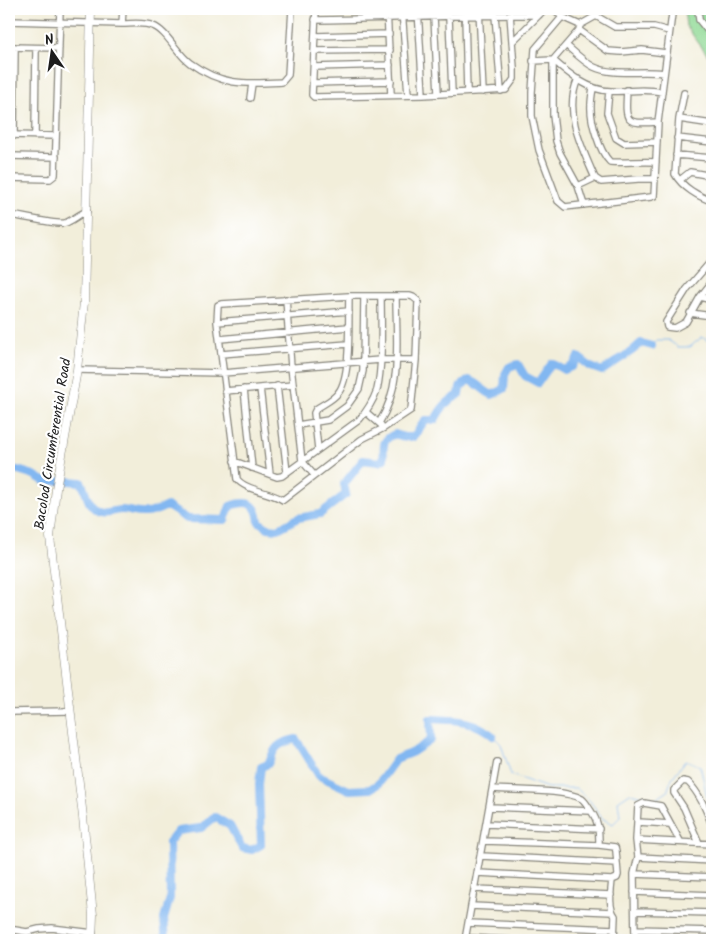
<svg xmlns="http://www.w3.org/2000/svg" width="721" height="949" viewBox="0 0 721 949" font-family="Kalam,sans-serif">
<rect width="100%" height="100%" fill="#fff"/>
<filter id="ink" filterUnits="userSpaceOnUse"><feTurbulence type="fractalNoise" baseFrequency=".02" numOctaves="2"/><feDisplacementMap in="SourceGraphic" scale="10" xChannelSelector="R" yChannelSelector="G"/><feConvolveMatrix kernelMatrix="1 2 1 2 8 2 1 2 1" color-interpolation-filters="sRGB"/></filter>
<filter id="wash" filterUnits="userSpaceOnUse"><feTurbulence type="fractalNoise" baseFrequency=".0096" numOctaves="4" result="noise"/><feDisplacementMap in="SourceGraphic" scale="20" xChannelSelector="R" yChannelSelector="G"/><feGaussianBlur stdDeviation="1.12" result="paint"/><feColorMatrix in="noise" values="0 0 0 0 0 0 0 0 0 0 0 0 0 0 0 0 0 1.4 0 .05"/><feComposite in="paint" operator="in"/></filter>
<g filter="url(#wash)">
<rect width="100%" height="100%" fill="#f2eeda"/>
<path fill="#8fd994" stroke="#567a58" d="M684 9H712V61L686 26Z"/>
<g fill="none" stroke-linecap="round" stroke-linejoin="round">
<path stroke="#82b7f1" stroke-width="1" d="M652 346 656 340H668L678 347H690L702 337 712 343
M493 736 501 744 511 775 548 788H576L590 801 603 819 613 824 620 817 618 801 630 793 656 799 667 792 672 778 686 760 700 766C705 783 707 801 712 817"/>
<path stroke="#82b7f1" stroke-width="8" d="M9 470H18L34 475 44 481H69L81 482C87 491 86 503 95 509 104 516 112 510 122 510 129 510 137 514 145 513 153 513 161 509 167 506L187 519 225 520 230 506C248 500 257 502 259 522L268 528 278 529 298 518 320 514 346 494 344 484 363 460 379 462 384 459C383 446 382 439 395 434L404 437H414L425 420H435C441 408 447 401 459 395L460 387 469 380C479 384 483 391 492 395L504 389 505 374 509 367 518 364 525 376 538 383 552 363 564 370 573 366 578 357 591 367 602 371 632 351 641 343 652 346
M166 940 164 919 170 898 169 842 178 831 201 828 215 817 230 826 242 848 252 850 261 845 259 784 261 767 268 764C275 747 277 743 296 739L319 776 349 790 370 789 378 784 396 759 413 752 431 740 430 719C454 720 473 719 493 736"/>
</g>
</g>
<g filter="url(#ink)">
<g fill="none" stroke-linecap="round" stroke-linejoin="round">
<defs>
<path id="minor" d="M316 9 312 95 314 97 423 95 506 90 514 79V68L510 14
M387 9 391 95
M402 9 408 95
M418 9 423 95
M479 9 483 92
M554 9 562 17 580 25
M698 9 699 20 712 36
M495 15 501 91
M465 16 467 92
M596 16 615 27H654L669 31
M434 17 438 93
M449 17 452 93
M562 17 535 49 532 92V116L539 150 558 201 565 207 651 197 654 196 658 122 672 14 669 9
M315 20C390 19 464 14 539 15
M9 21 122 24 123 9
M122 24C132 24 144 22 153 26 167 31 177 54 190 63 222 86 245 84 282 82L288 75 292 9
M579 30 608 51 621 52 642 50 666 53
M315 36 389 34
M513 41 545 9
M566 45C575 53 584 62 594 67 612 76 643 70 664 73
M9 47 59 48
M314 51 390 50
M533 61 553 60C569 74 589 91 611 91 628 92 644 88 662 92
M314 67 390 65
M578 79C563 112 582 148 595 178L601 182 638 179H655
M313 83 391 81
M593 88C592 94 591 99 591 105 590 120 599 151 610 162 625 163 640 161 656 162
M627 90C625 123 625 124 658 122
M609 91 607 113 616 138 624 143 657 142
M684 93 679 119 675 174C682 187 699 197 712 201
M250 98 252 84
M679 119 712 124
M9 135 56 136
M14 136 15 47
M35 136 36 48
M677 138 712 142
M676 155 712 158
M9 156 56 157
M9 178 50 179 55 175 60 9
M680 180 690 172 712 176
M578 186 595 178
M584 205 578 186 560 153 556 141 553 115V60L579 30 580 25 596 16 599 9
M9 215C22 216 55 225 65 223 72 221 79 214 87 211
M712 260 687 289 666 322 667 327 675 328 686 322 700 297 712 282
M349 296H410L413 297 418 301 416 360 411 410 384 428 362 439 283 500C270 492 245 490 237 479L217 322 218 305 221 304Z
M700 297 712 300
M286 299 291 367 302 461 314 475
M690 313 712 316
M217 322 349 311
M220 339 348 327
M221 354 348 344
M77 370 223 373 380 360H416
M277 386 287 472
M260 388 270 474
M244 389 252 468
M225 391 293 385
M366 412 381 425
M379 423C403 386 396 338 396 296
M298 425 328 420 347 406 359 389 363 371 364 296
M318 449 314 413 316 409C323 404 333 400 338 393 352 377 348 318 349 296
M234 461 277 477 282 476 359 420C367 411 373 401 377 390 383 365 381 323 381 296
M9 712 70 711
M493 789C514 791 565 789 582 799 586 802 588 807 591 811
M638 822 670 824
M487 824 599 829
M636 840 712 844
M484 841 599 845C599 832 599 822 591 811L490 807
M699 843 684 808 674 793V790L683 781 688 782C700 794 706 810 712 825
M599 845 615 847 616 851 618 875 617 878 612 880C611 891 608 907 615 916L614 940
M481 856 617 863
M638 857 712 861
M478 873 612 880
M634 874 712 877
M475 889 611 895
M634 892 712 895
M471 906 612 912
M636 911 712 913
M468 923 614 929
M9 929 27 932 39 929 52 928 93 933
M635 929 712 931
M466 938 512 940
M465 940 497 762
M635 940 634 874 638 857 636 840 638 806 644 803 661 806 680 841"/>
<path id="major" d="M91 9 84 302 77 370 56 489 50 537 83 817 93 915 92 940"/>
</defs>
<use href="#minor" stroke="#87857b" stroke-width="8"/>
<use href="#major" stroke="#87857b" stroke-width="9"/>
<use href="#minor" stroke="#fff" stroke-width="5.5"/>
<use href="#major" stroke="#fff" stroke-width="8"/>
</g>
</g>
<g text-anchor="middle" stroke-width="4.5" stroke-linejoin="round" paint-order="stroke">
<g font-size="14" fill="#1c1c1c" stroke="#fff">
<text transform="translate(52 444) rotate(-81)" y="5">Bacolod Circumferential Road</text>
</g>
</g>
<rect width="721" height="949" fill="none" stroke="#fff" stroke-width="30"/>
<g transform="translate(52 52) rotate(347)" stroke="#ffffff" stroke-width="4" paint-order="stroke">
<path d="M0-4L9 19L0 12L-9 19Z" fill="#1c1c1c"/>
<text y="-8" font-size="14" font-weight="bold" text-anchor="middle" fill="#1c1c1c">N</text>
</g>
</svg>
